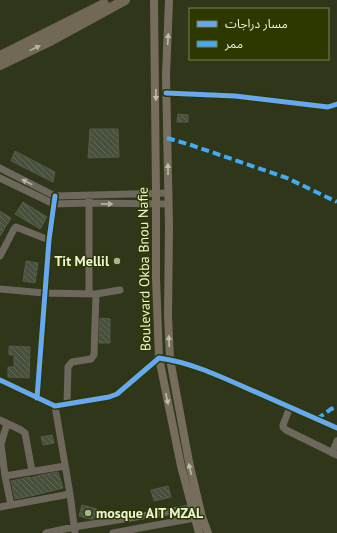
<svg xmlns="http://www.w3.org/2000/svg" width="337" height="533" viewBox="0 0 337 533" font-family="'PT Sans','Noto Sans Arabic',sans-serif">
<defs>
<pattern id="building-back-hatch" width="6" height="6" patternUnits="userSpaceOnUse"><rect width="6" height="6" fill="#47503c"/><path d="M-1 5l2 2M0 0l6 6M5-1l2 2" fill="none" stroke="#626a57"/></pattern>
</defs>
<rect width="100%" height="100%" fill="#303619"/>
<path fill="url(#building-back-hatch)" stroke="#535c47" d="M178 114 188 115V122H177Z
M90 129H118L119 157 88 158Z
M15 151 55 172 53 182 11 161Z
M23 202 47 217 40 229 15 214Z
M0 211 11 218 0 236Z
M26 261 38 263 35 283 23 281Z
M100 318 110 319V343H99Z
M9 346 30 347 29 378 8 377V367H14V355H9Z
M52 435 54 443 43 445 41 437Z
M58 472 63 488 35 495 15 499 11 481 30 477V478L41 475Z
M168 486 171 497 154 501 151 490Z
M82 505 97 509 94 519H90L79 516Z"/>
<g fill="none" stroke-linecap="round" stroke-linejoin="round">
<path stroke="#6e675c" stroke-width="7" d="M166 93 235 96 328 107 337 104
M0 168 55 196 169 193
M0 178 54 204 89 203 168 204
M0 256 14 229 16 227 49 240
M0 289 44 293 96 294 120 290
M89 294V199
M0 380 55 406 109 397 117 394 159 358C188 362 215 374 242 386 274 400 306 414 337 428
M37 398 49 240 55 196
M67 404 68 367 72 362 91 359 94 355 96 294
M55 406 70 494 75 533
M290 407 283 425V427L286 430 337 455
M0 420 21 430 25 433 32 471
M7 424 3 437 1 445 5 476 11 505
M332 453 337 441
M5 476 65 466
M0 507 70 494
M46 533 74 527 198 507
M113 533 200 517"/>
<path stroke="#766d5d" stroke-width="8" d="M154 0 156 193V278L159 358 181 466 199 533
M169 0 166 76 169 226 168 316 170 359 189 462 202 517 208 533"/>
<path stroke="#716956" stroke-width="10" d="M0 56 104 4
M0 65 48 42 125 0"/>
<path stroke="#42abf6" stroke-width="4" stroke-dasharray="8 4" stroke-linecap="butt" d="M167 138 191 145 287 178 337 202
M317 419 331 409 337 407"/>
<defs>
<path id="cycleway" d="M166 93 235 96 328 107 337 104
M0 380 55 406 109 397 117 394 159 358C188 362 215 374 242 386 274 400 306 414 337 428
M37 398 49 240 55 196"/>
</defs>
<use href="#cycleway" stroke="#2d3800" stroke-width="8"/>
<use href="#cycleway" stroke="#66a8f1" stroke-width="5"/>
</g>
<defs><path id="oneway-solid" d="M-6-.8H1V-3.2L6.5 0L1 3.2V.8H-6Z"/></defs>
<g fill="#bdbfa7">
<use href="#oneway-solid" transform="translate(168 39) rotate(-87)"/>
<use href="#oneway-solid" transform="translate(156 95) rotate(90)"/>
<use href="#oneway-solid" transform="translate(168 169) rotate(-91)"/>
<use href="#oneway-solid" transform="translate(169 341) rotate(-93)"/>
<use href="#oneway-solid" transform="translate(167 399) rotate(78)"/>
<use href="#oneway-solid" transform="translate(190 469) rotate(-104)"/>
</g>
<use fill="#b5b69e" href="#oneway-solid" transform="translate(35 48) rotate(-26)"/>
<g fill="#b3b5a0">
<use href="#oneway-solid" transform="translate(27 182) rotate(-153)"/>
<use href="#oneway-solid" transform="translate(107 204) rotate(1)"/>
</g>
<g fill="#aab295" stroke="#2d3800" stroke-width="1.5">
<circle cx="117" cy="261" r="4"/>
<circle cx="88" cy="513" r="4"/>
</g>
<g text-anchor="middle" stroke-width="3" stroke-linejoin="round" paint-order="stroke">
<g font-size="14" font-weight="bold" fill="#ecf5d8" stroke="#2d3800" text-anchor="end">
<text x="109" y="266">Tit Mellil</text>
<text x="96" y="518" text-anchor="start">mosque AIT MZAL</text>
</g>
<g font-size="14" fill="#ecf5d8" stroke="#2d3800">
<text transform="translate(144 269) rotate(-91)" y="5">Boulevard Okba Bnou Nafie</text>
</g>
</g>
<rect x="189" y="8" width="140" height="52" fill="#2d3800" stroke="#798456"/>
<rect x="197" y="21" width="20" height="6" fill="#66a8f1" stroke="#798456"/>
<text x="225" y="28" font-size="12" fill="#ecf5d8">مسار دراجات</text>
<rect x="197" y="41" width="20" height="6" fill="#42abf6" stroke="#798456"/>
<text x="225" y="48" font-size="12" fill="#ecf5d8">ممر</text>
</svg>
